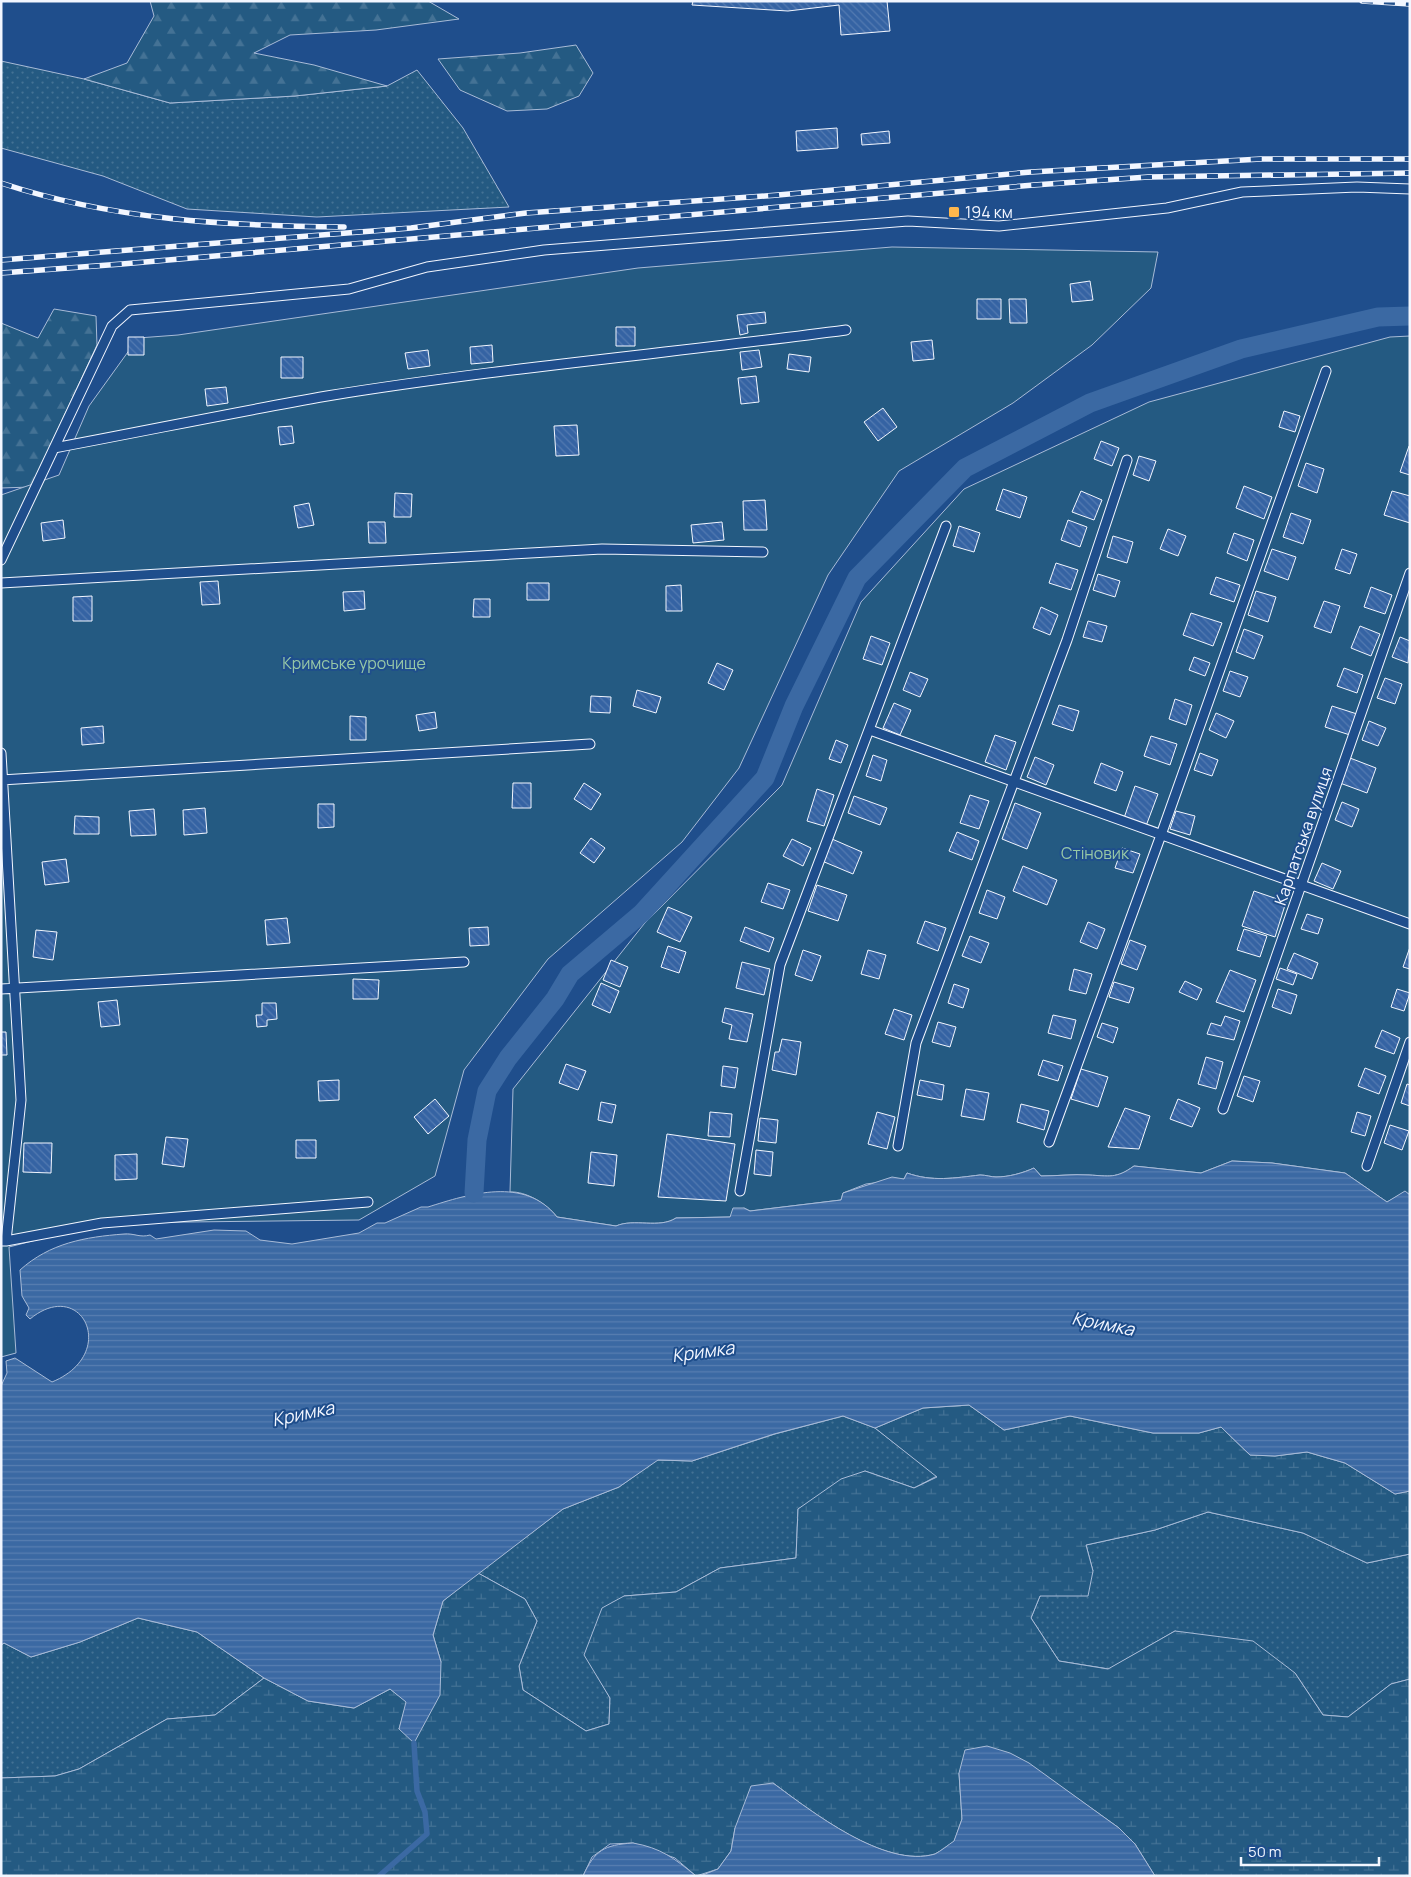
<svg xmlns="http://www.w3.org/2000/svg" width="1411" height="1877" viewBox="0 0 1411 1877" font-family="Manrope,sans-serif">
<defs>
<pattern id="grass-dots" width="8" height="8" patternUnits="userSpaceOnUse" patternTransform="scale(1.25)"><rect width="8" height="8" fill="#245a82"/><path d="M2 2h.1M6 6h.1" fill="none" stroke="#447295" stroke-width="1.8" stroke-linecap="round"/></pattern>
<pattern id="forest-firs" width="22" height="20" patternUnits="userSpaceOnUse" patternTransform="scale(1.25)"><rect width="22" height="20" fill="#245a82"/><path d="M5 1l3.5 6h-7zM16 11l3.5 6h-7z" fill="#447295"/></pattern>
<pattern id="wetland-marsh" width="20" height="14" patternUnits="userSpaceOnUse" patternTransform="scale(1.25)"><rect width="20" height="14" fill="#245a82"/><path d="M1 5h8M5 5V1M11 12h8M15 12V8" fill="none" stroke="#447295"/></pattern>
<pattern id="water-rules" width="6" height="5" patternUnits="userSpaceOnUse" patternTransform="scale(1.25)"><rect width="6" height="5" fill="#3b69a3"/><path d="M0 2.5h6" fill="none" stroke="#587fb1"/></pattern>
<pattern id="building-back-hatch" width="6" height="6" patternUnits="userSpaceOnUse" patternTransform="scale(1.25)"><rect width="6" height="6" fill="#3563a3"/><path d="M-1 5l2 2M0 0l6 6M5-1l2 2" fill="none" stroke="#537ab1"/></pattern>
</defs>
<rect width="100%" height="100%" fill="#1f4e8c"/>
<path fill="url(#grass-dots)" stroke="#a8bbd7" d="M1 61 84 79 170 103 295 96 387 86 417 70 463 128 509 207 317 217 187 209 103 176 1 148Z
M843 1416 875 1428 937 1476 914 1488 865 1471 798 1509 796 1558 720 1568 676 1592 624 1596 585 1655 610 1698 609 1724 586 1731 523 1690 519 1666 537 1621 525 1599 478 1573 563 1509 619 1487 657 1460 692 1461 775 1434Z
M1208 1512 1303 1533 1367 1563 1410 1554V1679L1391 1684 1348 1717 1323 1715 1295 1673 1175 1631 1109 1669 1059 1661 1031 1618 1040 1596 1093 1571 1086 1545 1155 1530Z
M138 1618 197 1632 264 1678 215 1715 167 1719 79 1769 55 1776 1 1778V1645L4 1643 31 1657 80 1642Z"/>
<path fill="url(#forest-firs)" stroke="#a8bbd7" d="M150 1H428L459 19 376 30 290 35 254 53 314 65 387 86 295 96 170 103 84 79 127 63 154 16Z
M576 45 593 73 579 96 547 109 507 111 460 90 438 59 520 53Z
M54 309 96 316 97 345 31 487 1 488V323L38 338Z"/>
<path fill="url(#wetland-marsh)" stroke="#a8bbd7" d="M969 1405 1004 1430 1070 1416 1153 1433H1199L1221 1427 1250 1455 1275 1456 1307 1452 1345 1463 1395 1494 1410 1491V1554L1367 1563 1303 1533 1208 1512 1155 1530 1086 1545 1093 1571 1088 1596H1040L1031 1618 1059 1661 1108 1669 1175 1631 1253 1641 1295 1673 1323 1715 1348 1717 1391 1684 1410 1679V1876H1155L1135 1844 1119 1828 1046 1776 959 1773 962 1819 954 1842C948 1845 941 1851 935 1854 884 1869 811 1811 773 1783L735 1828 731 1851 718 1869 696 1876 675 1858 633 1843 610 1844 592 1857 583 1876H1V1778L55 1776 79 1769 167 1719 215 1715 264 1678 308 1701 354 1708 390 1689 407 1702 399 1729 441 1662 433 1635 443 1601 478 1573 525 1599 537 1621 519 1666 523 1690 586 1731 609 1724 610 1698 584 1655 602 1608 624 1596 676 1592 720 1568 796 1558 798 1509 841 1479 865 1471 914 1488 937 1477 875 1428 923 1408Z"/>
<path fill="#245a82" stroke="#a8bbd7" d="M892 247 1158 252 1151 288 1092 345 1013 403 899 471 828 575 739 768 682 842 548 959 464 1070 435 1176 359 1220 102 1223 9 1247 16 1353 1 1357V495L59 475 89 406 138 338 178 335 638 268Z
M1410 336V1195L1405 1192 1387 1202 1345 1173 1272 1163 1232 1161 1201 1173 1134 1166C1116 1179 1109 1176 1089 1175 1073 1174 1057 1176 1041 1176L1034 1168C1023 1173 1009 1177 996 1177 991 1177 986 1175 980 1175 955 1178 932 1182 907 1173L904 1179 866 1184 843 1193 841 1200 750 1211 744 1208 730 1217 676 1218C659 1229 635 1218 616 1226L557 1217C547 1204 526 1191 510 1192L513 1089 644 924 782 785 861 602 964 489 1149 402 1390 337Z"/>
<path fill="url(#water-rules)" stroke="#a8bbd7" d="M1232 1161 1272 1163 1345 1173 1387 1202 1405 1191 1410 1195V1491L1395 1494 1345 1463 1307 1452 1275 1456 1250 1455 1221 1427 1199 1433H1153L1070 1416 1004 1430 969 1405 923 1408 875 1428 843 1416 774 1434 692 1461 658 1460 619 1487 563 1509 443 1601 433 1635 441 1662 440 1695 414 1743 399 1729 406 1702 390 1689 354 1708 308 1701 264 1678 197 1632 138 1618 80 1642 31 1657 4 1643 1 1645V1386L7 1373 6 1361 15 1358 52 1382C120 1354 82 1276 30 1319L26 1315 29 1308 22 1296 20 1270C50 1243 85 1237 124 1234 134 1233 140 1238 150 1235L156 1239 214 1230 246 1231 260 1240 292 1244 359 1233 377 1223H385L421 1207H428C469 1194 525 1176 557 1217L616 1226C634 1218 659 1229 676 1218L730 1217 733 1208H744L750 1211 841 1200 843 1193 892 1177 904 1179 907 1173C932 1182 955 1178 980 1175 986 1175 991 1177 996 1177 1009 1177 1023 1173 1034 1168L1041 1176C1057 1176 1073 1174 1089 1175 1109 1176 1116 1179 1134 1166L1201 1173Z
M987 1746 1010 1753 1029 1763 1119 1828 1135 1844 1155 1876H700L718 1869 731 1851 735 1828 751 1786 773 1783C811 1811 885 1869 935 1854 941 1851 948 1845 954 1841L962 1819 959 1773 965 1750Z
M633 1843C661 1848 674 1858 696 1876H583C595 1850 604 1845 633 1843Z"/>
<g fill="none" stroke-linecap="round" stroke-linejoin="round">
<path stroke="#3b69a3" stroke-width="5.5" d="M379 1876 427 1834 425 1812 417 1791 414 1743"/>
<path stroke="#3b69a3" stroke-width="19" d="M474 1193 477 1140 487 1091 508 1058 555 999 570 974 642 913 765 778 794 706 857 578 965 468 1090 403 1241 349 1378 317 1410 316"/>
</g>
<path fill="url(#building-back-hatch)" stroke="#f2f6ff" d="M693 1H887L890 31 841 35 839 5 788 11 692 5Z
M837 128 838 148 797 151 796 131Z
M889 131 890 143 862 145 861 134Z
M1090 281 1093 300 1072 302 1070 284Z
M977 299H1001V319H977Z
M1009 299H1026L1027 323H1010Z
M765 312 766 323 747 325 748 333 740 335 737 315Z
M616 327H635V346H616Z
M128 337H144V355H128Z
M932 340 934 359 913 361 911 342Z
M492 345 493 362 471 364 470 347Z
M428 350 430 366 408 369 405 353Z
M759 350 762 367 742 370 740 352Z
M789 354 811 357 809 372 787 369Z
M281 357H303V378H281Z
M756 376 759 402 741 404 738 378Z
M226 387 228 403 207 406 205 389Z
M883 408 897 427 878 441 864 422Z
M1284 411 1300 416 1295 432 1279 427Z
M577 425 579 455 556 456 554 426Z
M292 426 294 443 280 445 278 427Z
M1101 441 1119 448 1112 466 1094 459Z
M1409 446H1410V475L1400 472Z
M1139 456 1156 461 1149 481 1133 475Z
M1306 463 1324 469 1317 493 1298 486Z
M1244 486 1272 497 1264 519 1236 508Z
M1003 489 1027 497 1020 518 996 510Z
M1081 491 1102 500 1094 520 1072 512Z
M1392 491 1410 496V523L1384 515Z
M395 493 412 494 411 517H394Z
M765 500 767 530H744L743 501Z
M309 503 314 525 298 528 294 506Z
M1291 513 1311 520 1303 544 1283 537Z
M63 520 65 538 43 541 41 523Z
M1068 520 1087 527 1080 547 1061 540Z
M368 522H385L386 543H369Z
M722 522 724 540 693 543 691 525Z
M959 526 980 533 974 552 953 546Z
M1168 529 1186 536 1178 556 1160 549Z
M1234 533 1254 540 1247 561 1227 553Z
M1113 536 1133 542 1127 563 1107 557Z
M1272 549 1296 557 1288 580 1264 571Z
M1342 549 1357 554 1350 574 1335 569Z
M1056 563 1078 570 1071 590 1049 583Z
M1098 574 1120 581 1115 597 1093 590Z
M1216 577 1240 585 1234 602 1210 594Z
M218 581 220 604 202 605 200 582Z
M527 583H549V600H527Z
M681 585 682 611H666V586Z
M1371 587 1392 595 1385 614 1364 607Z
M364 591 365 609 344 611 343 592Z
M1256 591 1276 597 1268 622 1248 615Z
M92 596V621H73V597Z
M474 599H490V617H473Z
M1324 601 1340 606 1331 633 1314 627Z
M1041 607 1058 615 1050 635 1033 628Z
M1191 613 1222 623 1213 646 1183 635Z
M1088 621 1107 626 1102 642 1083 637Z
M1360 626 1380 634 1371 656 1351 648Z
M1244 629 1263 636 1254 659 1236 652Z
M871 636 890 643 882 665 863 659Z
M1400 637 1410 641 1408 663 1392 657Z
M1194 657 1210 663 1205 676 1189 670Z
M717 663 733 670 724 690 708 683Z
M1344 668 1363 675 1357 693 1337 686Z
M1230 671 1248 677 1240 697 1223 691Z
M910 672 928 679 920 697 903 690Z
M1385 678 1402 684 1395 704 1377 698Z
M637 690 661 697 656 713 633 706Z
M591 696 611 697 610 713 590 712Z
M1175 699 1192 705 1186 725 1169 719Z
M894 703 911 710 900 735 883 728Z
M1059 705 1079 711 1073 731 1052 724Z
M1332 706 1357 714 1350 735 1325 727Z
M435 712 437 728 419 731 416 715Z
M1216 713 1234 721 1226 738 1209 730Z
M350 716 366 717V740H350Z
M1369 721 1386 728 1378 746 1362 740Z
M103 726 104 743 82 745 81 728Z
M995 735 1016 742 1006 770 985 762Z
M1151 736 1177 744 1170 765 1144 756Z
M836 740 848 745 841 763 829 759Z
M1200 753 1218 760 1212 776 1194 770Z
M873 755 887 760 881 781 866 776Z
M1035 757 1054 765 1046 785 1027 777Z
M1350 758 1376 768 1367 793 1340 783Z
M1101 763 1123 772 1116 791 1094 783Z
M513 783H531V808H512Z
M584 783 601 794 591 810 574 799Z
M1135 786 1158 794 1146 826 1124 818Z
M817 789 834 795 824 826 807 821Z
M970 795 989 801 979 829 960 823Z
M854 796 887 808 880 825 848 813Z
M1342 802 1359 809 1352 827 1335 820Z
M1015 803 1041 813 1027 849 1002 839Z
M318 804H334V827L318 828Z
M205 808 207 833 184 835 183 810Z
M154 809 156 835 131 836 129 811Z
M1176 811 1195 816 1190 835 1170 829Z
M75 816 99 817V834H74Z
M957 832 979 841 972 860 949 851Z
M591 838 605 848 594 863 580 853Z
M792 839 811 848 803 866 783 856Z
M832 839 862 852 853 874 822 861Z
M1122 848 1140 854 1133 873 1115 868Z
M66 859 69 882 45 885 42 862Z
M1322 863 1341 871 1333 889 1314 881Z
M1023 866 1057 880 1047 905 1013 891Z
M768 883 790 890 783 909 761 902Z
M817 885 847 895 838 921 808 911Z
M987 890 1005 897 997 919 979 913Z
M1254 891 1286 902 1275 937 1242 926Z
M668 907 692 917 680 942 657 932Z
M1307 914 1323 919 1318 934 1301 929Z
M287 918 290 943 267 945 265 920Z
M925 921 946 928 938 951 917 943Z
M1088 922 1105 929 1097 949 1080 942Z
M488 927 489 945 470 946 469 928Z
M745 927 774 938 769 952 740 941Z
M1244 929 1267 936 1260 957 1237 950Z
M36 930 57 932 53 960 33 957Z
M970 936 989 943 981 963 962 956Z
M1130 940 1146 946 1137 970 1121 964Z
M668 946 686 952 679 973 661 967Z
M1410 947V969L1403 967Z
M803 950 821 956 812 981 795 975Z
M868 950 886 955 879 979 861 974Z
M1294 953 1318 963 1312 979 1287 969Z
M611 960 628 967 620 987 603 980Z
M742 962 770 969 764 995 736 988Z
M1280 968 1297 974 1293 985 1276 979Z
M1074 969 1092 974 1086 994 1069 990Z
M1230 970 1256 980 1244 1012 1216 1002Z
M353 979 379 980 378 999H353Z
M1185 981 1202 989 1197 1000 1179 992Z
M1114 982 1134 988 1129 1003 1109 997Z
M601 983 619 991 610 1013 592 1005Z
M954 984 969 989 963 1008 948 1003Z
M1278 989 1297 995 1291 1014 1272 1007Z
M1397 989 1410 993 1404 1011 1391 1007Z
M117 1000 120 1025 101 1027 98 1002Z
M262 1003H276L277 1019 267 1020V1026L257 1027 256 1015H262Z
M725 1008 753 1014 747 1042 729 1039 732 1025 722 1022Z
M894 1009 912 1015 904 1040 885 1034Z
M1053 1015 1076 1020 1071 1039 1048 1033Z
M1225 1016 1240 1021 1234 1040 1207 1034 1211 1023 1221 1026Z
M938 1022 956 1027 950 1047 932 1042Z
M1102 1023 1118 1028 1113 1043 1097 1037Z
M1382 1030 1400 1038 1394 1054 1375 1047Z
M1 1032H6L7 1055H1Z
M782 1039 801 1042 796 1075 772 1070 775 1052H779Z
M1206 1057 1223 1062 1216 1089 1198 1084Z
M1043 1060 1063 1066 1058 1081 1038 1075Z
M566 1064 586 1071 578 1090 559 1083Z
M723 1066 738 1068 735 1088 721 1086Z
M1365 1068 1386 1076 1379 1094 1358 1086Z
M1081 1069 1108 1077 1098 1107 1071 1099Z
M1244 1076 1260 1081 1253 1102 1237 1096Z
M339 1080V1100L319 1101 318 1081Z
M920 1080 944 1085 942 1100 917 1095Z
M1407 1084 1410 1085V1106L1401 1103Z
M966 1089 989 1093 984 1120 961 1116Z
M435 1099 449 1116 428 1134 414 1117Z
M1178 1099 1200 1108 1192 1127 1170 1119Z
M601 1102 616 1105 612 1123 598 1120Z
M1021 1104 1049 1111 1044 1130 1017 1122Z
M1125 1108 1150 1116 1139 1149 1108 1147Z
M710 1112 732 1114 730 1137 708 1136Z
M877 1112 895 1117 887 1149 868 1144Z
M1357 1112 1371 1116 1365 1136 1351 1132Z
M760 1118 778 1120 776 1143 758 1141Z
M1390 1125 1409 1131 1402 1150 1384 1143Z
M667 1134 735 1144 726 1201 658 1197Z
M166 1137 188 1139 184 1167 162 1164Z
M296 1140H316V1158H296Z
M24 1143H52L51 1173 23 1172Z
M756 1150 773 1152 771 1176 754 1174Z
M591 1152 617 1155 614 1186 588 1183Z
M137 1154V1179L115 1180V1155Z"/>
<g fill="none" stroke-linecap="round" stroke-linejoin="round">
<defs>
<path id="service" d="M54 448C145 431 236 412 327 396 499 368 673 353 846 330
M1 560 112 326 130 310 349 289 427 267 544 250 908 221 999 226 1167 208 1242 192 1357 187 1410 189
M1 583 602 549 763 552
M870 730 1410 924
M1 753 21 1100 6 1241H1
M1 780 590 744
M1 989 464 962
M1223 1109 1410 573
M1049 1142 1161 835 1326 371
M898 1146 916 1043 1067 640 1127 460
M1367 1166 1410 1042
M740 1191 780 965 946 526
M6 1241 102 1223 368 1202"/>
</defs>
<use href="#service" stroke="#f2f6ff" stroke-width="11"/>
<use href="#service" stroke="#1f4e8c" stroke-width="9"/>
<defs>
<path id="rail" d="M1362 1 1410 4
M1 183C113 220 227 226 344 227
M1 260 411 228 526 213 778 195 1031 172 1261 159H1410
M1 273 122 264 1034 185 1148 177 1410 173"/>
</defs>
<use href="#rail" stroke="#f2f6ff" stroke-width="5.5"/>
<use href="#rail" stroke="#1f4e8c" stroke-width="4" stroke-dasharray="11" stroke-linecap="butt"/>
</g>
<rect fill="#ffb74d" stroke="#1f4e8c" stroke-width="2" x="948" y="206" width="12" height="12" rx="2.5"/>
<g text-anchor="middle" stroke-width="4" stroke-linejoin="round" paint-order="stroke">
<g font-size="16" fill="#f2f6ff" stroke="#1f4e8c" text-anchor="start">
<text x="965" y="218">194 км</text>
</g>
<g font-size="16" fill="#97c8a6" stroke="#1f4e8c">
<text x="354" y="669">Кримське урочище</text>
<text x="1095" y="859">Стіновик</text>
</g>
<g font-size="16" fill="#f2f6ff" stroke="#1f4e8c">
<text transform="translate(1303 836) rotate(-71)" y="6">Карпатська вулиця</text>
</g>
<g font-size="18" font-style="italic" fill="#f2f6ff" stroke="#1f4e8c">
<text transform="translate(1103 1324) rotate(11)" y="6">Кримка</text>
<text transform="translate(703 1352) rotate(-8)" y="6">Кримка</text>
<text transform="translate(303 1414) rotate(-12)" y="6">Кримка</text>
</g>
</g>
<rect width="1411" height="1877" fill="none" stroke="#f2f6ff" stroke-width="5"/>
<path d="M1241 1857v8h138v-8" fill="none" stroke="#f2f6ff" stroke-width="2.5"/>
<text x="1248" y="1857" font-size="15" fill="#f2f6ff" stroke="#1f4e8c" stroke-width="4" paint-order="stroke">50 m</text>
</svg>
